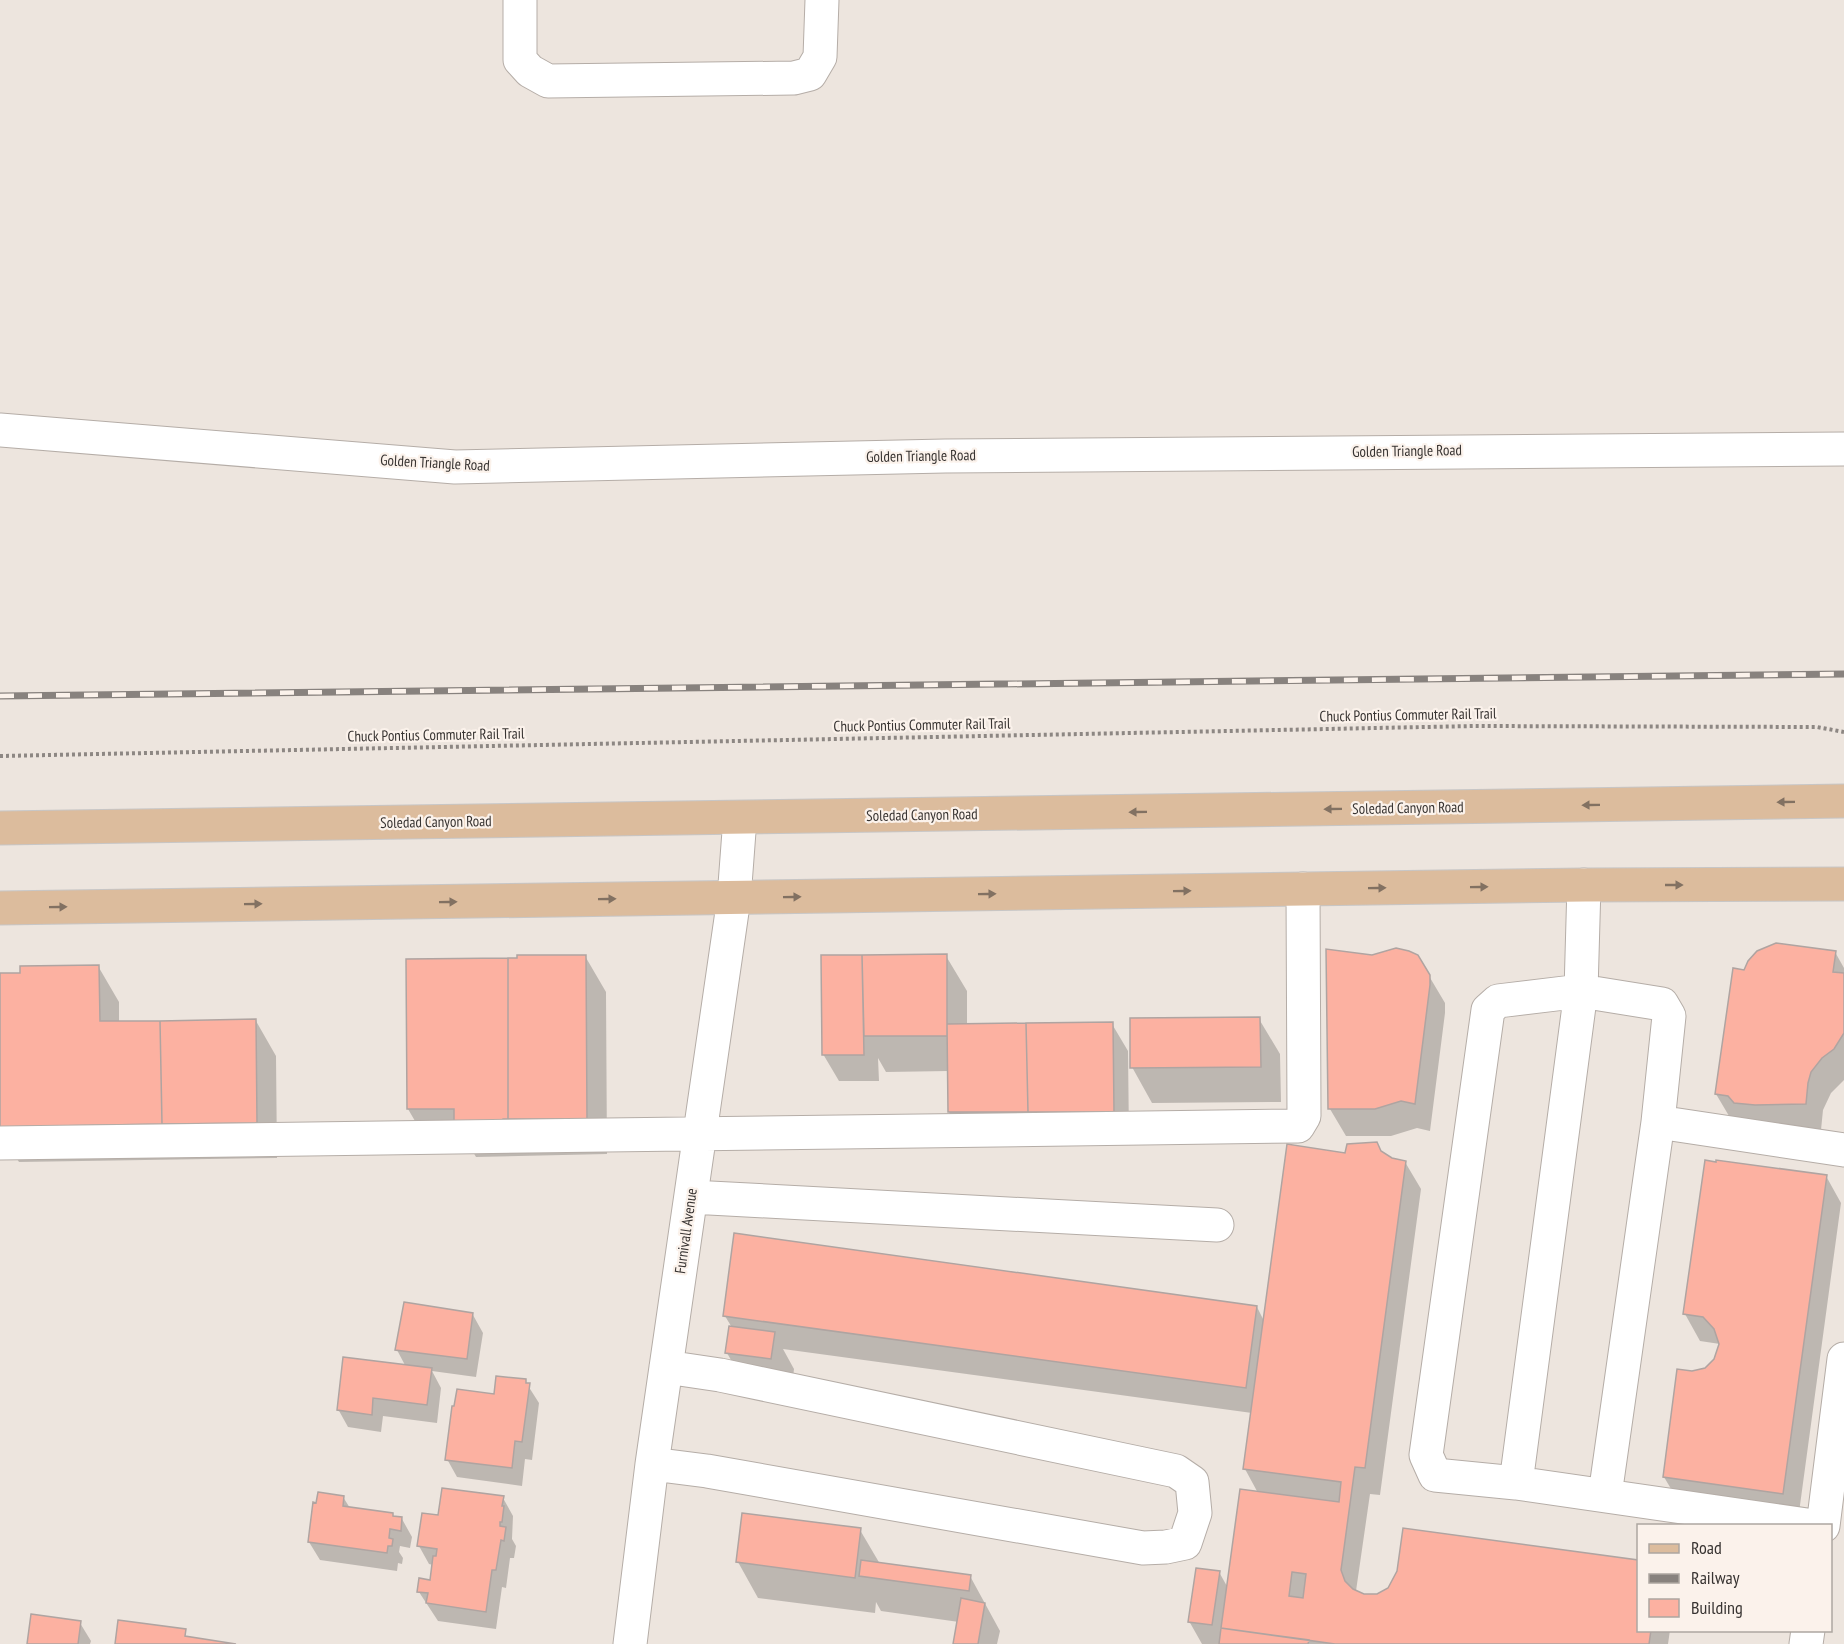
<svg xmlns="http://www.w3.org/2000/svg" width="1844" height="1644" viewBox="0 0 1844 1644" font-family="'PT Sans Narrow',sans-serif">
<rect width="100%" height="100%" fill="#ede5de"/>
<path fill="#0003" d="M1328 951 1429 976 1445 1003V1013L1430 1131 1417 1128 1391 1136H1346L1330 1109Z
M1835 952 1844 968V1080L1831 1093 1823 1110 1821 1130 1732 1121 1716 1094 1746 971Z
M585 956 606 992 607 1154 476 1157 469 1145H429L408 1109V960H519Z
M946 956 967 991V1025L1112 1024 1128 1051 1129 1138 965 1139 949 1112V1071L886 1072 878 1058 879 1081H839L823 1054 822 957Z
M98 966 119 1002V1023L256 1021 276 1056 277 1158 19 1162 14 1154 0 975H22Z
M1259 1019 1280 1054 1281 1102 1152 1103 1132 1067Z
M1381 1153 1391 1160 1405 1162 1421 1189 1380 1495 1370 1494 1356 1591 1364 1595H1377L1389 1589 1398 1572 1404 1530 1638 1561V1630H1670L1668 1644H1202L1189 1621 1219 1572 1228 1588 1258 1493 1245 1469 1252 1413 783 1349 794 1369 791 1394 747 1388 727 1353 731 1326 725 1316 1257 1307 1264 1321 1347 1154Z
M1826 1176 1841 1203 1798 1520 1680 1504 1664 1477 1692 1372 1705 1369 1718 1356 1720 1344 1700 1341 1685 1314Z
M473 1315 483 1333 476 1377 432 1371 441 1388 437 1423 383 1416 381 1432 348 1427 338 1409 406 1367 397 1350Z
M525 1381 539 1403 532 1460 525 1459 522 1486 457 1477 447 1459 495 1396Z
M343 1497 350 1508 392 1514 394 1518 402 1519 412 1537 410 1548 400 1546 399 1552 403 1558 402 1564 398 1563 397 1571 320 1560 309 1542Z
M503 1498 513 1516 512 1539 516 1546 514 1558H510L506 1588 502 1587 496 1629 438 1621 419 1592 431 1581 433 1565 429 1564 419 1546 439 1517Z
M860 1530 880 1564 970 1576 1000 1631 997 1644H955L959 1622 881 1611 876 1602 875 1613 758 1598 738 1562Z
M80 1623 91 1641 90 1644H28Z"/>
<path fill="#fcb1a1" stroke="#afa4a1" stroke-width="1.5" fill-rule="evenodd" d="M1776 943 1836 951 1833 972 1844 973V1033L1834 1049 1822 1058 1811 1072 1808 1083 1806 1104 1755 1105 1734 1103 1728 1096 1715 1094 1733 968 1744 970 1748 961 1757 951Z
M1396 948 1409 951 1418 955 1430 975V985L1415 1104 1401 1101 1375 1109H1328L1326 949 1372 955Z
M947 954V1036H864L862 955Z
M517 955H586L587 1119H508V958H517Z
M821 955H862L864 1055H822Z
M508 958V1119H503L502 1122H454V1109H407L406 959Z
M99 965 100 1021H160L162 1124 0 1127V973H20V966Z
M1260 1017 1261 1067 1130 1068V1018Z
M256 1019 257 1123 162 1124 160 1021Z
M1113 1022 1114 1112H1028L1026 1023Z
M1026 1023 1028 1112H948L947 1024Z
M1377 1142 1381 1151 1392 1158 1406 1161 1365 1468 1355 1467 1342 1563 1341 1570 1345 1581 1353 1589 1364 1594H1377L1388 1588 1397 1571 1403 1528 1638 1560V1630H1651L1649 1644H1335L1221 1628 1240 1489 1339 1502 1341 1482 1243 1469 1287 1144 1345 1153 1347 1144ZM1292 1572 1306 1574 1303 1598 1289 1596Z
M1705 1160 1716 1162V1160L1827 1175 1783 1494 1663 1477 1677 1369 1692 1371 1705 1368 1714 1359 1719 1344 1714 1329 1703 1317 1683 1314Z
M734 1233 1257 1306 1246 1388 723 1316Z
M404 1302 473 1313 467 1359 395 1350Z
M729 1326 775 1332 771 1359 725 1353Z
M343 1357 432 1368 427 1405 373 1398 372 1415 337 1410Z
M496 1376 526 1379V1383H530L522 1442 515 1441 512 1468 445 1460 452 1406H454L457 1389 494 1394Z
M442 1488 504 1496 502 1506H504L502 1522H500V1526L506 1527 504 1541 501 1540 496 1570H492L486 1612 426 1603 428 1593 417 1592 419 1578 430 1580 433 1556H436L437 1549 417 1546 422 1513 438 1515Z
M318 1492 344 1496 343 1506 393 1513V1516L402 1517 401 1531 390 1529 389 1538 393 1539 392 1546H388L387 1553 308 1542 313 1502 316 1503Z
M742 1513 861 1528 855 1578 736 1562Z
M861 1560 971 1575 969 1591 859 1576Z
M1196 1568 1220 1571 1212 1625 1188 1622Z
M961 1598 985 1603 978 1644H953Z
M31 1614 81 1621 78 1644H27Z
M118 1620 186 1629 185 1636 236 1644H115Z
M1221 1628 1309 1640 1308 1644H1219Z"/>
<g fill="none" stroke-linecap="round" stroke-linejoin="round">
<defs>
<path id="minor" d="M520 0V60L530 71 548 81 794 78 810 74 820 57 822 0
M0 430 455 467 945 456 1844 449
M1584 885 1581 991 1516 1483 1814 1526
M0 1143 1298 1126 1304 1116 1303 889
M691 1197 1217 1225
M652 1464 707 1471 1143 1548 1166 1547 1185 1543 1195 1513 1192 1482 1176 1471 720 1375 666 1367
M1516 1483 1435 1475 1426 1455 1488 1010 1498 1001 1581 991 1662 1004 1669 1016 1658 1122
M1605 1495 1658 1122 1844 1150
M1823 1526 1844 1359
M630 1644 652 1464 734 898 740 818
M1806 1644 1808 1630"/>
<path id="major" d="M0 828 1844 801
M0 908 1584 885 1844 884"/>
</defs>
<use href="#minor" stroke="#b5ada7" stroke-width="35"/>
<use href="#major" stroke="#c7c6c6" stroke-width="35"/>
<path stroke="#8d8783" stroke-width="4" stroke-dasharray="3 3" stroke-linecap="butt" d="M0 756 1474 726 1817 727 1844 732"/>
<use href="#minor" stroke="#fff" stroke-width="33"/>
<use href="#major" stroke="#dcbc9d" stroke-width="33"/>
<defs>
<path id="rail" d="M0 696 1844 674"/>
</defs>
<use href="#rail" stroke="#88827e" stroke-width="7"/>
<use href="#rail" stroke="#fbf2eb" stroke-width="4.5" stroke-dasharray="14" stroke-linecap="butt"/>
</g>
<defs><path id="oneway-solid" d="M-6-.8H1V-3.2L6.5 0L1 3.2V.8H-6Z" transform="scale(1.5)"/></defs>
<g fill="#827162">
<use href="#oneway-solid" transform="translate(1786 802) rotate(179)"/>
<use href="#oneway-solid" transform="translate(1591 805) rotate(179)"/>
<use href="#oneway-solid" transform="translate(1333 809) rotate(179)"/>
<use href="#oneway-solid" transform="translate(1138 812) rotate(179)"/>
<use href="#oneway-solid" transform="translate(1674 885)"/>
<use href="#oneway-solid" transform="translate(1479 887) rotate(-1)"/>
<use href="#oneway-solid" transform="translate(1377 888) rotate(-1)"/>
<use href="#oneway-solid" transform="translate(1182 891) rotate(-1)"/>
<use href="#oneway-solid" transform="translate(987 894) rotate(-1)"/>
<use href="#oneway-solid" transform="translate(792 897) rotate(-1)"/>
<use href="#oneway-solid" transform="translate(607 899) rotate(-1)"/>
<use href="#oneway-solid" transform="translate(448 902) rotate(-1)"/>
<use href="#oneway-solid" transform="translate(253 904) rotate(-1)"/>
<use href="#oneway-solid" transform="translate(58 907) rotate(-1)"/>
</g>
<g text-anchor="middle" stroke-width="4.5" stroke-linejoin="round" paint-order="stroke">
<g font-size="15" fill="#383432" stroke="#fbf2eb">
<text transform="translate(1407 451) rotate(-1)" y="5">Golden Triangle Road</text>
<text transform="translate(921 456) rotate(-1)" y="5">Golden Triangle Road</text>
<text transform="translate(435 463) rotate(3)" y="5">Golden Triangle Road</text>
<text transform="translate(1408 715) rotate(-1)" y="5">Chuck Pontius Commuter Rail Trail</text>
<text transform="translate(922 725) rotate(-1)" y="5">Chuck Pontius Commuter Rail Trail</text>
<text transform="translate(436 735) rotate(-1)" y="5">Chuck Pontius Commuter Rail Trail</text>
<text transform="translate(1408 808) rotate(-1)" y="5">Soledad Canyon Road</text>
<text transform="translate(922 815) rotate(-1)" y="5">Soledad Canyon Road</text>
<text transform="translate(436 822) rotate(-1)" y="5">Soledad Canyon Road</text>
<text transform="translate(686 1231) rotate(-82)" y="5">Furnivall Avenue</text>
</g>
</g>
<rect x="1637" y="1524" width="195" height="108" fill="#fbf2eb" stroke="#ada6a1" stroke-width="1.5"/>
<rect x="1649" y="1544" width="30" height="9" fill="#dcbc9d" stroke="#ada6a1" stroke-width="1.5"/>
<text x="1691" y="1554" font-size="18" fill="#383432">Road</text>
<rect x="1649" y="1574" width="30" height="9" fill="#88827e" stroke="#ada6a1" stroke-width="1.5"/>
<text x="1691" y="1584" font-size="18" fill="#383432">Railway</text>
<rect x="1649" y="1599" width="30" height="18" fill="#fcb1a1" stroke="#ada6a1" stroke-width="1.5"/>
<text x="1691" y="1614" font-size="18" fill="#383432">Building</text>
</svg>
